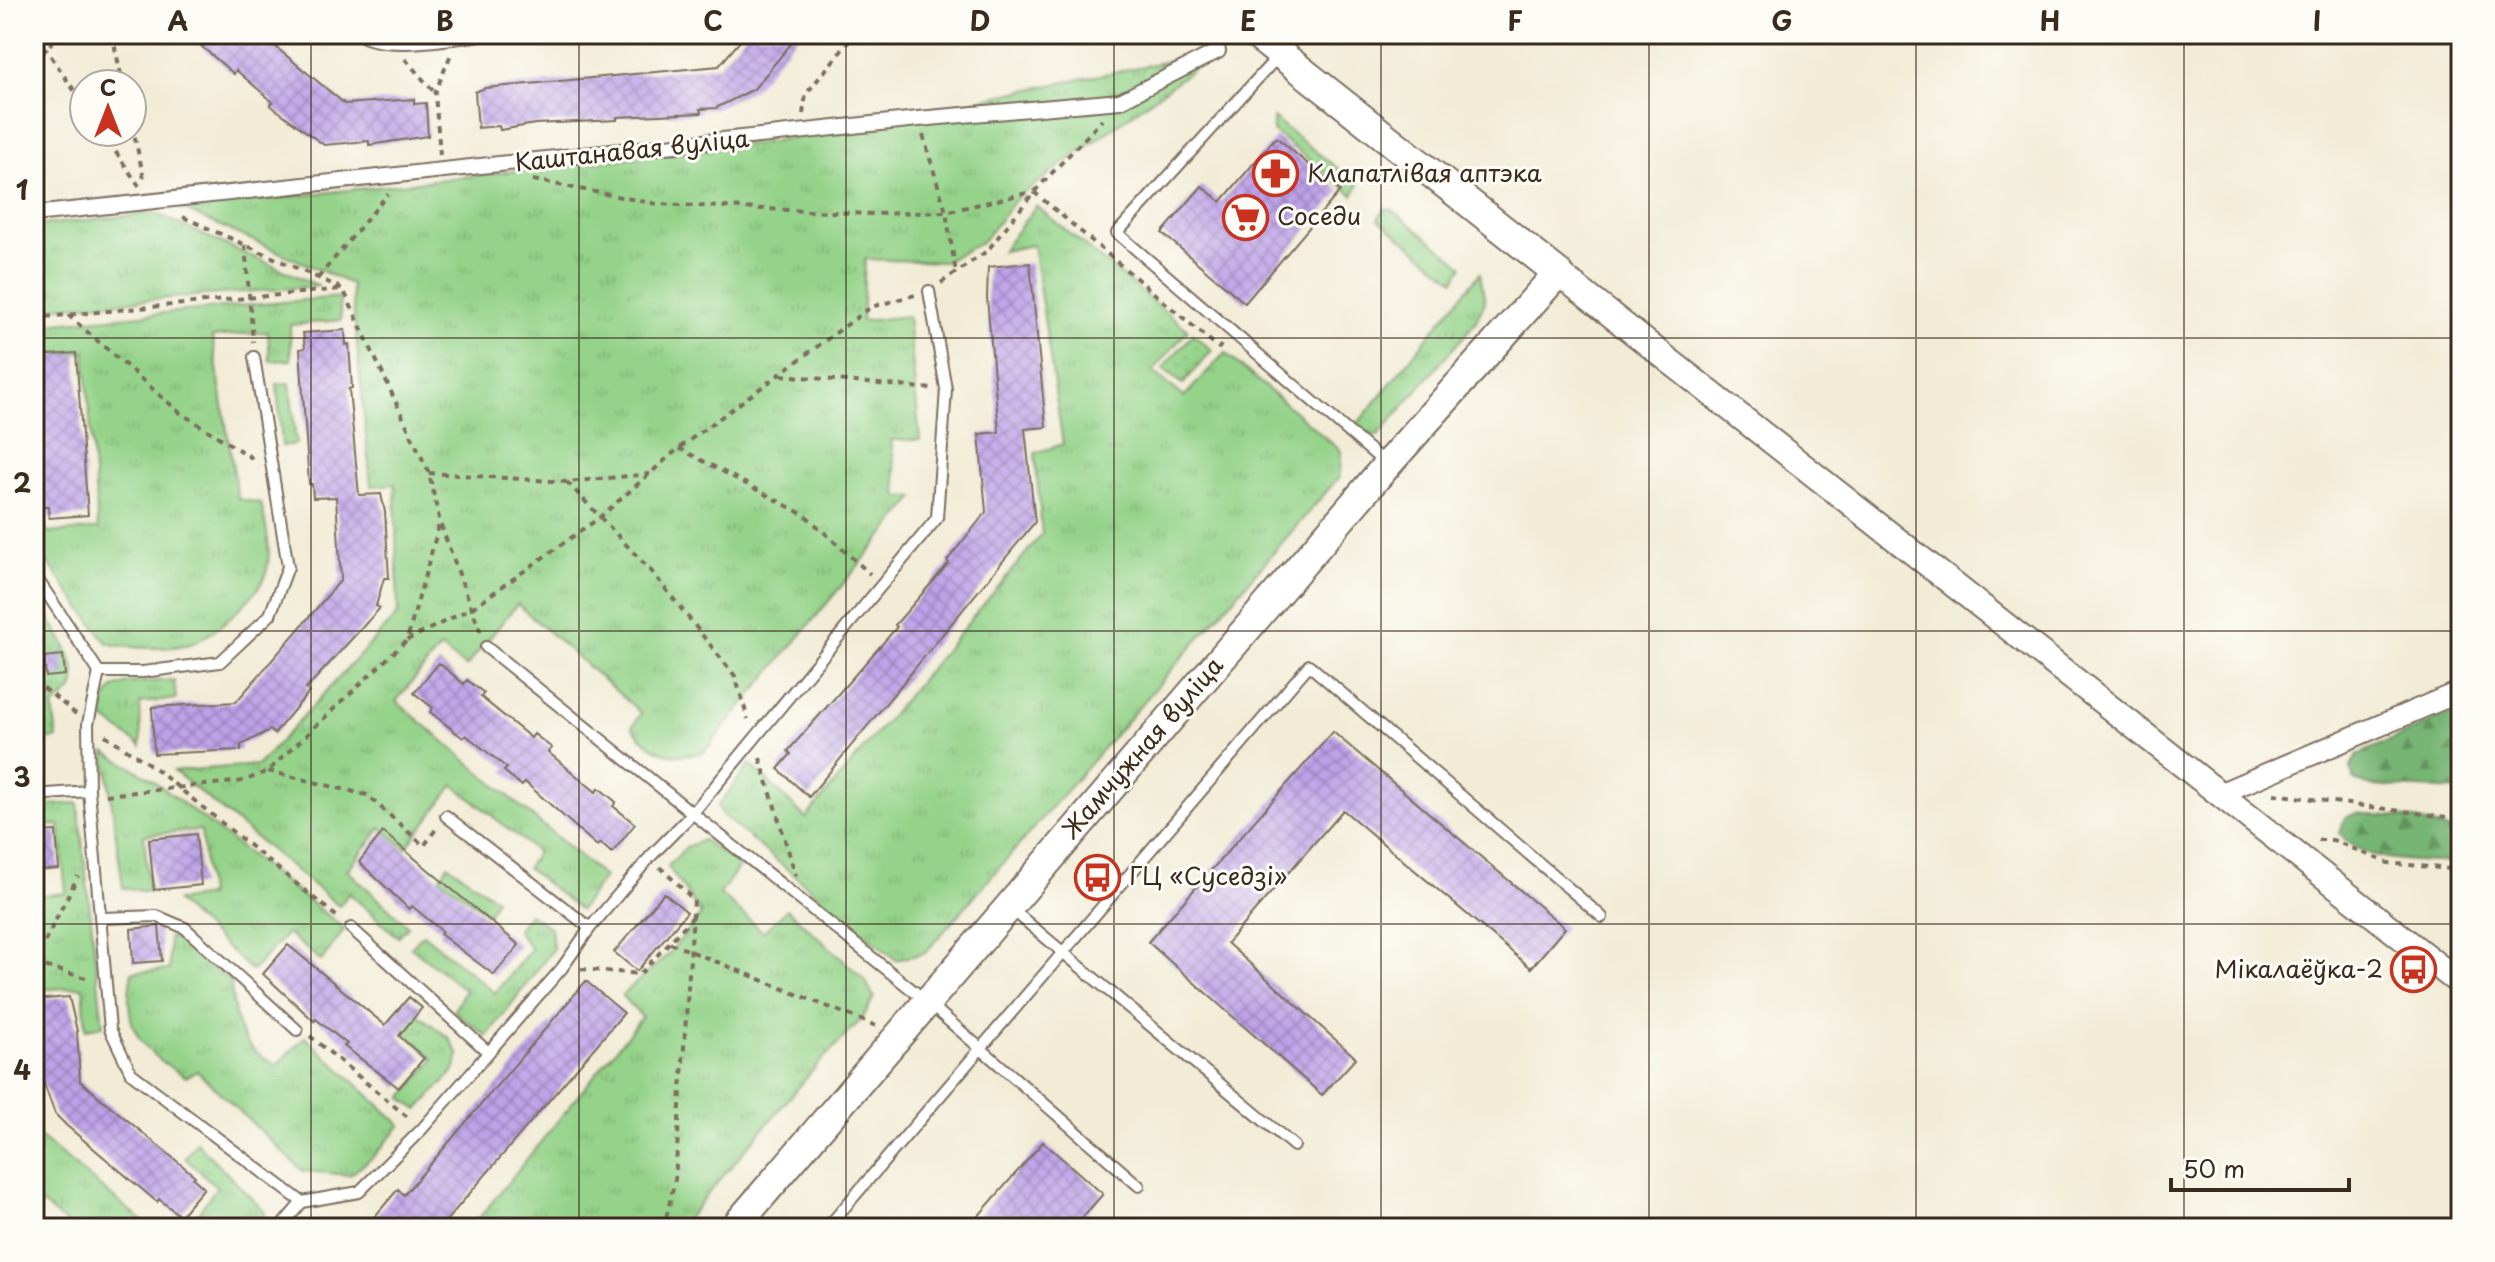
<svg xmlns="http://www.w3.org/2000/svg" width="2495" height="1262" viewBox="0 0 2495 1262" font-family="'Playpen Sans',sans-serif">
<defs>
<pattern id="grass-tufts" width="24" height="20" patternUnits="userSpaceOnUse" patternTransform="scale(2)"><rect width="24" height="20" fill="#94d389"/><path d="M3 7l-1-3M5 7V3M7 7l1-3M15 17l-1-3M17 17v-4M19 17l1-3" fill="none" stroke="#80b576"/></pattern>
<pattern id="forest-firs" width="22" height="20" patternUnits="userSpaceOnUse" patternTransform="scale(2)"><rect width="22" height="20" fill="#77b575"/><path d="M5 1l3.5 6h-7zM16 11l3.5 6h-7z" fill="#63935f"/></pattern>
<pattern id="park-dots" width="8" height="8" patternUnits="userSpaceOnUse" patternTransform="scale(2)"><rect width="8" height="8" fill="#94d389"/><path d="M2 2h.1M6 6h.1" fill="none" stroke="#80b576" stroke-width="1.8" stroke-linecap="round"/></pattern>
<pattern id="building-cross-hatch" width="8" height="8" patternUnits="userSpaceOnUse" patternTransform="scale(2)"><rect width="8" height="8" fill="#bea2e9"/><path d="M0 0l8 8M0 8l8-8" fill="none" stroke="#9c84bc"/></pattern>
</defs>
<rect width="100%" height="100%" fill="#fdfcf7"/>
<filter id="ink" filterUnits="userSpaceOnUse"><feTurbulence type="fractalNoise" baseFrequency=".0125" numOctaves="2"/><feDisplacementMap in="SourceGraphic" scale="16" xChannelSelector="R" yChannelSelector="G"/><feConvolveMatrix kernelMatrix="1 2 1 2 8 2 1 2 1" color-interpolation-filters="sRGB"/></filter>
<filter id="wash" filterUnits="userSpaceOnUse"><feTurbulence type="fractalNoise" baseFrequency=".006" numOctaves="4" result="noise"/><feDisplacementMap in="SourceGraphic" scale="32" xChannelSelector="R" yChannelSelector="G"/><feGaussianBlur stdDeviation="1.8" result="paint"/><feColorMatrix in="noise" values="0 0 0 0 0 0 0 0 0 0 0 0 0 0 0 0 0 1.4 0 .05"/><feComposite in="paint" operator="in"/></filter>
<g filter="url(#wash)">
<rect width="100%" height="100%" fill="#f2ecd6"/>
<path fill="url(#grass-tufts)" stroke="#687e54" stroke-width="2" d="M1218 51 1017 198 983 241 944 262 865 259 862 321 908 316 920 440H891L898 497H915L703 753C669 759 654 754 632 727L641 713 517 604 466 667 440 648 396 701 604 877 580 910 527 868 537 852 454 785 406 848 381 828 347 870 408 926 398 937 349 893 339 906 174 771 258 765 398 614 395 484 371 486 351 284 182 209 770 142Z
M1273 118 1359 185 1353 195 1273 131Z
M1036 206 1188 330 1153 371 1184 397 1225 353 1341 451 1340 476 925 953 896 960 722 815 718 806 750 764 806 818 1042 534 1035 453 1063 444 1033 245 1002 251Z
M1384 209H1391L1463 266 1454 280 1378 219Z
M154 213 319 286 34 309V226Z
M1480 273 1485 302 1475 323 1378 436 1350 433Z
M339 297 341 320 290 325 291 360 270 361 268 332 212 337 238 499 261 503C266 526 275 560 262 582 252 600 212 636 193 643 172 650 127 649 107 643L34 544V499L48 533 98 529 85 352 34 355V325Z
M290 383 296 444 282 446 277 384Z
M34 596C47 616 85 665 72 689 69 695 58 702 53 707L57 738 34 741Z
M174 680 176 699 140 703 141 746 104 719V702L113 688 128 683Z
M105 752 149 777 345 929 321 961 287 933 252 971 176 901 208 896 201 830 144 835 149 892 123 888Z
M78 803 103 1026 86 1029 83 987 34 990V896L66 893 59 825 34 826V806Z
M703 840 740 865 720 894 763 932 787 909 865 980 874 997 863 1018 818 1064 679 1228H471L642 1017 622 995 669 954 701 914 668 866 686 847Z
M448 865 496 899 488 914 440 878Z
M529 914 551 928 553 949 487 1036 454 1011 465 990 411 947 423 934 495 993 531 949 517 930Z
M169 937 183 942 231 982C234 1020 238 1048 277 1065L305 1037 401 1125 374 1156 350 1175 303 1171 197 1071 186 1077C139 1049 121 1027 132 972L169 970Z
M416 1013 449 1038 459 1055 454 1071 418 1110 402 1098 434 1059 402 1030Z
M34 1125 38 1136 151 1228H72L34 1197Z
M196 1142 265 1212 256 1228H187L217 1187 185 1158Z"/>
<path fill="url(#forest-firs)" stroke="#59704a" stroke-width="2" d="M2461 709V790L2371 786 2354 780 2350 768 2357 755Z
M2357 813 2408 818 2461 833V863C2425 860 2362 866 2340 833L2345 817Z"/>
<path fill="url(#park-dots)" stroke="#687e54" stroke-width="2" d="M1193 334 1212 350 1183 384 1163 368Z"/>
<g id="blocks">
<path fill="url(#building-cross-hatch)" d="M212 34H260L345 104 414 99V104L426 103 428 136 369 145V141L324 145 270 105 273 102 236 70 234 74 201 46Z
M746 34H799L754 89 716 108 700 109 701 113 617 117V120L535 124 500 130 499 126 478 128 475 92 485 88 719 66Z
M1276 137 1340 191 1245 303 1162 233 1202 186 1221 202Z
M1030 263 1046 427 1025 429 1035 522 809 797 778 769 791 754 788 751 897 627 895 625 949 563 947 561 986 512 979 434 999 432 987 298 988 267Z
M345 330 346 345 349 344 352 388 349 389 359 495 381 494 385 512 389 578H384L376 606 380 608 306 689 309 692 274 734 270 730 241 745V750L154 754 152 707 236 702 341 580 336 497 313 498 312 484H309L300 349 305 348 303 333Z
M76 353 88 515 49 518 48 507H43L34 409V367L37 366 36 356Z
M63 655 65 675 46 677 44 657Z
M439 663 464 684 467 680 484 693 481 697 531 738 534 734 552 748 548 752 596 792 599 788 616 802 613 806 635 824 612 853 600 843 597 846 525 782 522 786 504 771 507 768 466 735 463 738 430 712 433 708 414 693Z
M1333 732 1565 928 1531 968 1343 810 1227 943 1356 1058 1322 1095 1148 942Z
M56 831 59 869 34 871V832Z
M383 832 519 945 494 975 440 934 442 931 412 906 409 909 359 862Z
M196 834 201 885 154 890 149 839Z
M664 893 687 912 637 971 614 952Z
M159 926 162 961 133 963 131 929Z
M288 945 385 1025 409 997 422 1008 399 1036 424 1058 399 1088 344 1046 347 1044 316 1019 314 1021 263 974Z
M586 981 624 1013 440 1228H365L398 1189 404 1195Z
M69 997 77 1031 80 1081 195 1176 193 1178 204 1188 180 1216 159 1199 157 1202 67 1126 55 1114 44 1084H39L37 1061H34V1000Z
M1043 1142 1103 1194 1073 1228H968Z"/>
</g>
</g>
<g filter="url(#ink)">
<use href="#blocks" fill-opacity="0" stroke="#7b6e5e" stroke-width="2"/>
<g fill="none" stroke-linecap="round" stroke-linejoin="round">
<defs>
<path id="service" d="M359 34C383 52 457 38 488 34
M1280 54 1117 233 1386 464
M34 574 99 672
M486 647 926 1001 1139 1186
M89 791 110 1029 131 1073 302 1202
M34 795 89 791 88 724 99 672H143L220 662 270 615 288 567 254 357
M446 816 590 928
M1009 907 1294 1146
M103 918 157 916 185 928 297 1030
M351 928 488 1052
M280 1228 302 1202 359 1192 422 1129 562 968 590 928 650 857 692 814 937 518 946 389 929 291
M827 1228 1309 665 1602 917"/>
<path id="pedestrian" d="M34 214 918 119 1120 101 1218 51"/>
<path id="minor" d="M2219 794 2461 691"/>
<path id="tertiary" d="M1558 273 2461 984"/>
<path id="secondary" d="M734 1228 1387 465 1558 273 1255 34"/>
</defs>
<use href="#service" stroke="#7b6e5e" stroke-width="14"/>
<use href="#pedestrian" stroke="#7b6e5e" stroke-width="18"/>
<use href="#minor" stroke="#7b6e5e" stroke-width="24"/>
<use href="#tertiary" stroke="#7b6e5e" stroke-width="28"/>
<use href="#secondary" stroke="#7b6e5e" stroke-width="32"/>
<path stroke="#7b6e5e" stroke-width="4" stroke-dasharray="6 6" stroke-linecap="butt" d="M112 34 123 84
M34 39 46 49 84 105
M405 59 435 93
M34 63 59 34
M803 114 806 94 855 34
M132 125 145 183
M102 132 139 186
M923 135 946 212 956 273
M440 155 435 93 451 54
M533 180 657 204 873 214 946 212 1031 192
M1034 192 1219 348 1221 345
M183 217 343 289 429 473 440 523 481 633
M245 245 253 342
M318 278 388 194
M941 283 987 251 1034 192 1102 120
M68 315 179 412 255 460
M34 318 342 289
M781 375 932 389
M679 448 806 516 870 574
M429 473 567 482 650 474
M567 482 652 572 735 676 748 719
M407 640 472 608 599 518 679 448 871 307 915 295
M34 680 76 714
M105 735 152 766 341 920
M760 758 796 876
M268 771 367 795 424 846 436 829
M2274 794 2446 817
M106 795 244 781 268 771 407 640 439 525
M2318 840H2333L2388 863 2461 870
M660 867 694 900 675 1179 664 1228
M670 943 876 1026
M34 963 78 876
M34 963 89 979
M581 969 640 974 692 918
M310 1036 411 1120"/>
<use href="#service" stroke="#fff" stroke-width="10"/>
<use href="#pedestrian" stroke="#fff" stroke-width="14"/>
<use href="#minor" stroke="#fff" stroke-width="20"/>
<use href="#tertiary" stroke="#fff" stroke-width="24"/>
<use href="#secondary" stroke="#fff" stroke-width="28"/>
</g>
</g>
<path fill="none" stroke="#3b2a1e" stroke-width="2" stroke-opacity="0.55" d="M311 34V1228M579 34V1228M846 34V1228M1114 34V1228M1381 34V1228M1649 34V1228M1916 34V1228M2184 34V1228M34 338H2461M34 631H2461M34 924H2461"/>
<defs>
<symbol id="pharmacy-ring" viewBox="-11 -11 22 22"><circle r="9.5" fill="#fdfcf7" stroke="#c8321e" stroke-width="1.5"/><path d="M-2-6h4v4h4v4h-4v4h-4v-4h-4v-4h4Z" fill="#c8321e"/></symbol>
<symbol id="supermarket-ring" viewBox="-11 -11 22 22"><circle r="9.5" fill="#fdfcf7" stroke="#c8321e" stroke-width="1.5"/><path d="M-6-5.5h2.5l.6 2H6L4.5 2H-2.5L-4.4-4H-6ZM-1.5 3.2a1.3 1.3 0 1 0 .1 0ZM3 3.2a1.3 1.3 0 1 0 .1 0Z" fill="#c8321e"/></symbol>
<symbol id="bus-ring" viewBox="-11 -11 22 22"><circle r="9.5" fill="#fdfcf7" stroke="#c8321e" stroke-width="1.5"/><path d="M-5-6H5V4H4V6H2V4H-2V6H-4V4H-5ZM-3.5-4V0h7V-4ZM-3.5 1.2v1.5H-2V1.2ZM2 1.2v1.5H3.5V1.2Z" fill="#c8321e"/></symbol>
</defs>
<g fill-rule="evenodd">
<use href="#pharmacy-ring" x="1250" y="148" width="51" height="51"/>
<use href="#supermarket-ring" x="1220" y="192" width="51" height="51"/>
<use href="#bus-ring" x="1072" y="852" width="51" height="51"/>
<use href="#bus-ring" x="2388" y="944" width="51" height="51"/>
</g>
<g text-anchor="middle" stroke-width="6" stroke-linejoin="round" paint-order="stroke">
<g font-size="24" fill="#3b2a1e" stroke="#fdfcf7">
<text transform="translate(632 151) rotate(-6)" y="8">Каштанавая вуліца</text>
<text transform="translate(1143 748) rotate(-49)" y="8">Жамчужная вуліца</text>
</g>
<g font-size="24" fill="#3b2a1e" stroke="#fdfcf7" text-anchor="start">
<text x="1307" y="182">Клапатлівая аптэка</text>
<text x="1277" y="225">Соседи</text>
<text x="1129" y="885">ГЦ «Суседзі»</text>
<text x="2383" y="978" text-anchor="end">Мікалаёўка-2</text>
</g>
</g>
<rect width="2495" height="1262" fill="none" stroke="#fdfcf7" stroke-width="88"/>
<g transform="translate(108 108)"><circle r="38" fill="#fdfcf7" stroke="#afa8a0" stroke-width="2"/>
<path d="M0-6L14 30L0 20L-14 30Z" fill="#c8321e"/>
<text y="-12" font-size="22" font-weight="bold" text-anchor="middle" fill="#3b2a1e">С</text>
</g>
<path d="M2171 1178v12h178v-12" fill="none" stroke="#3b2a1e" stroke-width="4"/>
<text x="2183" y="1178" font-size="24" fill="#3b2a1e" stroke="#fdfcf7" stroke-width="6" paint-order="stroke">50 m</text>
<rect x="44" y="44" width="2407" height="1174" fill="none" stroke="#3b2a1e" stroke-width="3"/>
<g font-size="26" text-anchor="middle" font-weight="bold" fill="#3b2a1e">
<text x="178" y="31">A</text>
<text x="445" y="31">B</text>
<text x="713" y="31">C</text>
<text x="980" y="31">D</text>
<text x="1248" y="31">E</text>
<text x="1515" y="31">F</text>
<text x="1782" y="31">G</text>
<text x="2050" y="31">H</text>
<text x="2317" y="31">I</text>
<text x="22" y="200">1</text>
<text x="22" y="493">2</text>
<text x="22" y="787">3</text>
<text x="22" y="1080">4</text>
</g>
</svg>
